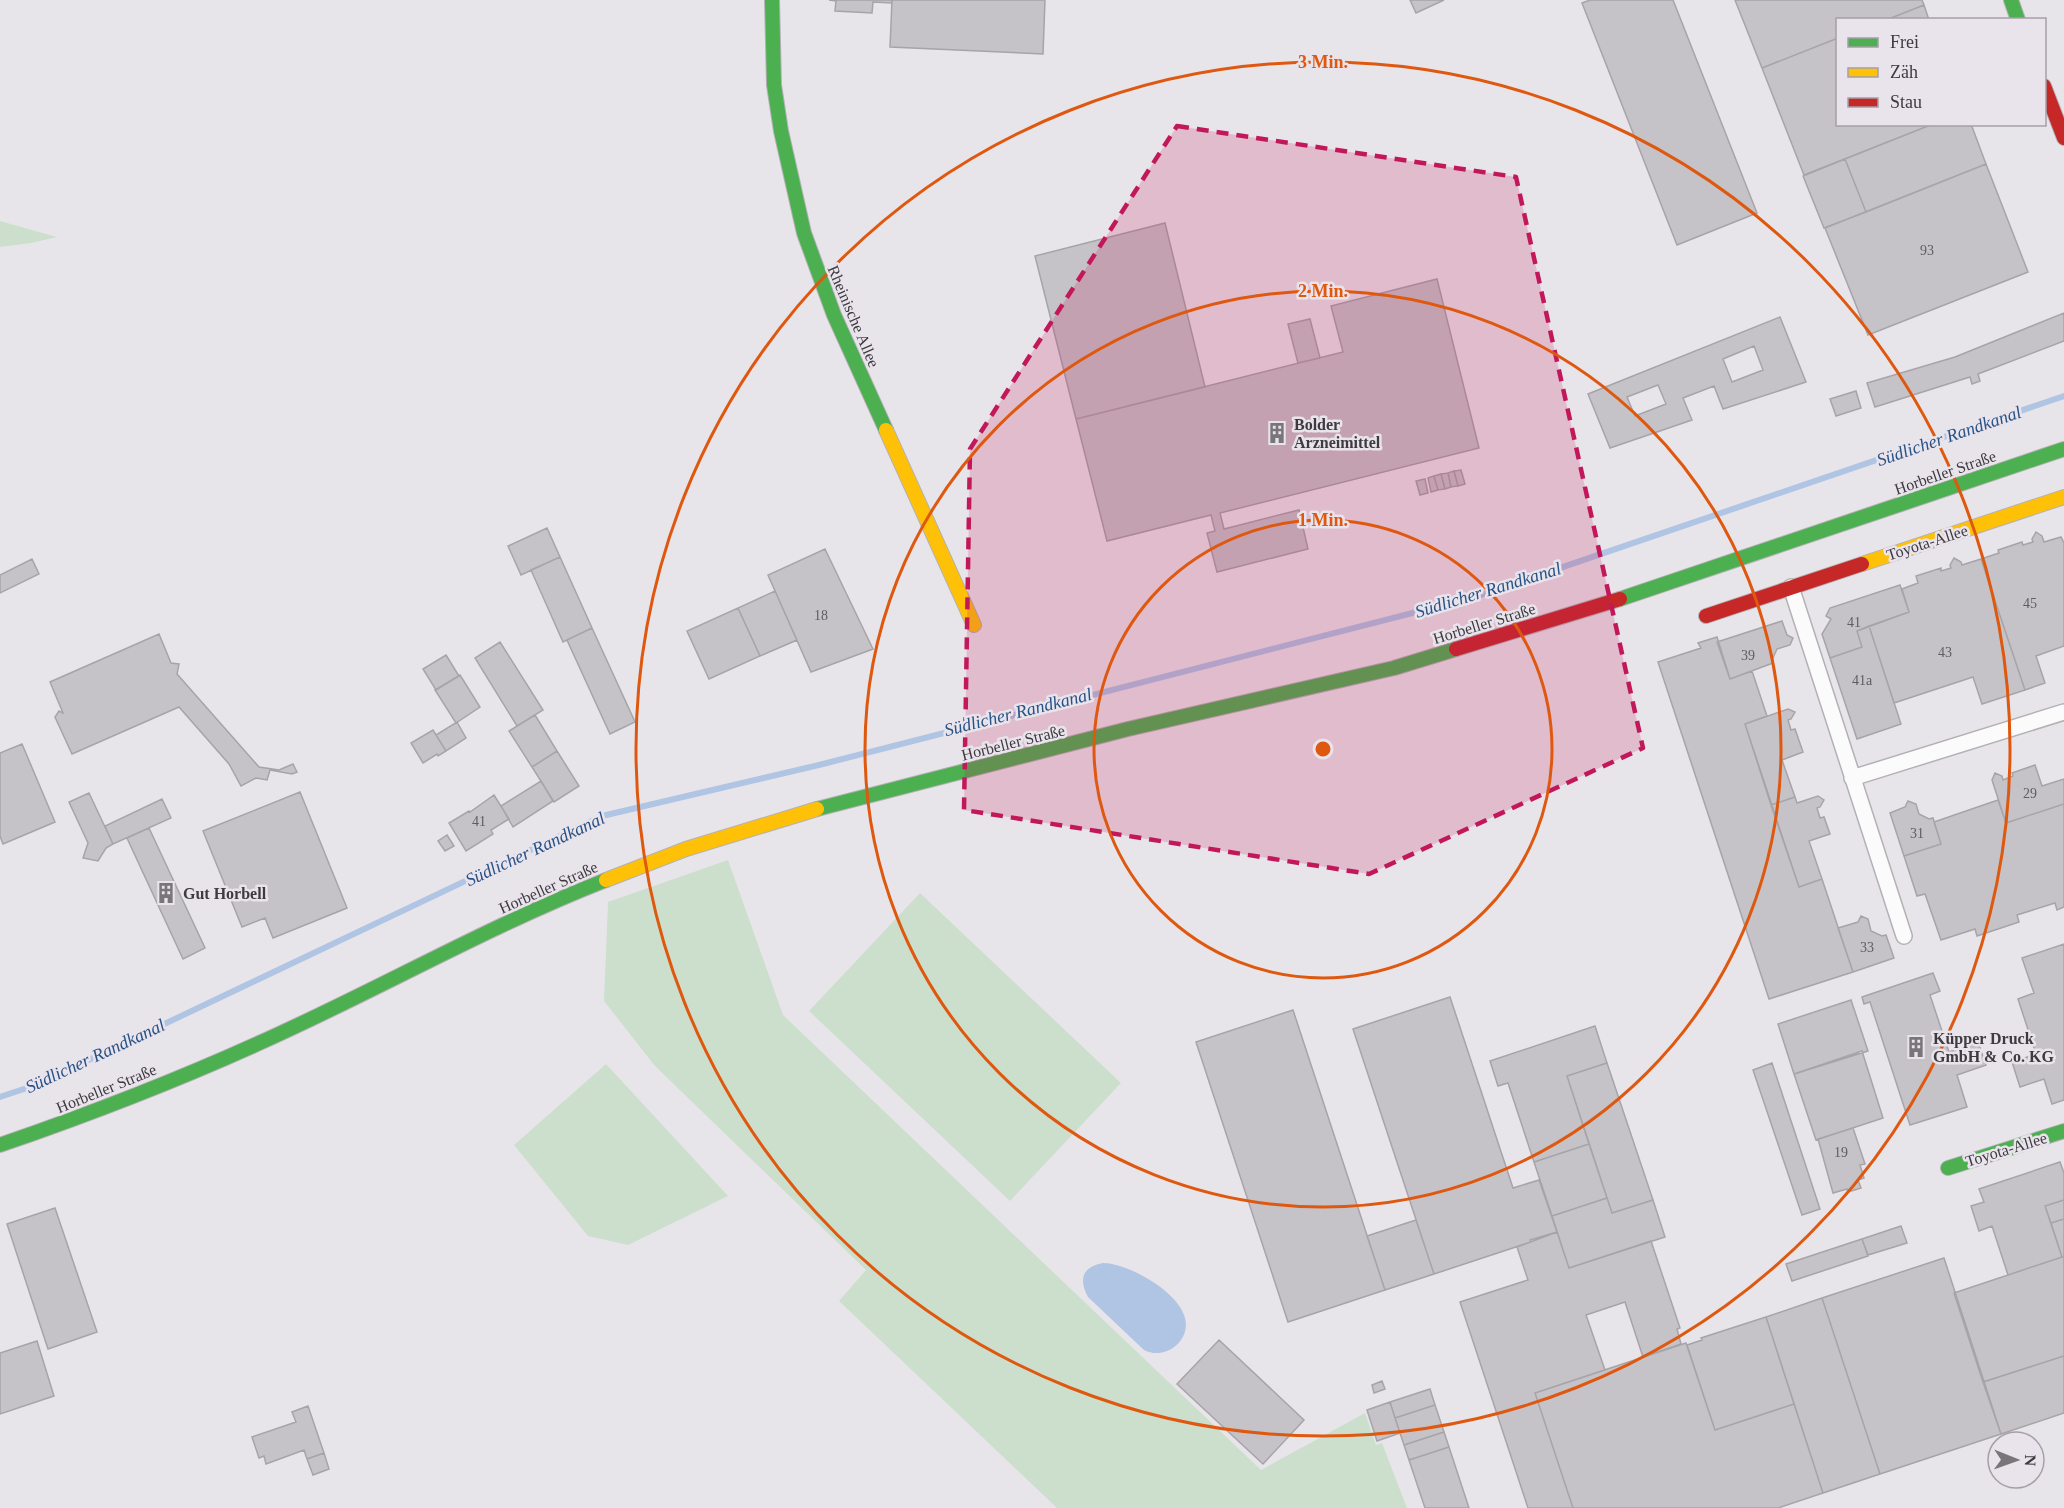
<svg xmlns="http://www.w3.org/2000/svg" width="2064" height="1508" viewBox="0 0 2064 1508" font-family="'Times New Roman',serif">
<rect width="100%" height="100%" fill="#e8e5ea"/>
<path fill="#ccdfcc" d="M0 221 57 237 31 243 0 247Z
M728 860 783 1015 1261 1470 1365 1413 1376 1445 1382 1443 1407 1508H1057L839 1301 866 1270 655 1066 604 1001 608 902Z
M920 893 1121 1083 1010 1201 809 1011Z
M606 1064 728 1196 628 1245 588 1236 514 1145Z"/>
<path fill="#afc5e3" d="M1103 1263C1128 1263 1179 1292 1185 1318 1191 1341 1165 1361 1144 1350L1088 1297C1078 1278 1083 1267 1103 1263Z"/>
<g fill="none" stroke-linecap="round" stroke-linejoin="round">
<path stroke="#afc5e3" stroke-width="6" d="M0 1097 36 1085 602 816 823 764 1475 597 2064 396"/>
</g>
<path fill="#c5c3c7" stroke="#a6a4a9" stroke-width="1.5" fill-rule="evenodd" d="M829 0H892V3L873 2 872 13 835 11 836 1Z
M892 0H1045L1043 54 890 47Z
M1410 0H1444L1416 13Z
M1590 0H1673L1757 213 1677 245 1582 3Z
M1735 0H1922L1924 5 1886 20H1838V38L1762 68Z
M1924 5 1929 20H1886Z
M1838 38V124H1933L1804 175 1762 68Z
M1933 124H1971L1986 164 1866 212 1845 159Z
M1845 159 1866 212 1824 228 1803 176Z
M1986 164 2028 272 1868 335 1825 228Z
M1165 223 1205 387 1076 419 1035 256Z
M1437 279 1479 448 1220 513 1224 529 1299 510 1308 549 1217 572 1207 533 1215 531 1211 515 1107 541 1076 419 1343 352 1331 306Z
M2064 313V341L1978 374 1980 381 1972 384 1970 377 1875 407 1867 383 1955 357Z
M1780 317 1806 382 1723 409 1714 386 1683 398 1692 420 1610 448 1588 394ZM1754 346 1763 370 1732 382 1723 359ZM1658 385 1666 404 1635 416 1627 397Z
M1310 319 1320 358 1298 363 1288 324Z
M1856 391 1861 408 1836 416 1830 399Z
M1461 470 1465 484 1458 486 1454 471Z
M1454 471 1458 486 1451 487 1448 473Z
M1448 473 1451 487 1445 489 1441 474Z
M1441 474 1445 489 1438 490 1434 476Z
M1434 476 1438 490 1431 492 1428 478Z
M1425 479 1428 493 1420 495 1416 481Z
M547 528 560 557 521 575 508 546Z
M2036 532 2042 536 2044 542 2061 537 2064 543V646L2036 656 2045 683 2025 690 1981 559 1999 553 1998 550 2022 542 2023 545 2033 542 2032 539Z
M825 549 873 649 811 672 768 575Z
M560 557 592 628 563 642 531 570Z
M1954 558 1961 562 1962 565 1981 559 2025 690 1982 704 1973 677 1894 703 1869 626 1909 612 1902 589 1918 583 1916 576 1941 568V571L1951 568 1950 565Z
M32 559 39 574 0 593V575Z
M1900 585 1909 612 1857 631 1862 647 1830 658 1822 634 1831 619 1826 616 1830 608Z
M775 591 797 640 760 656 738 608Z
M738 608 760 656 709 679 687 631Z
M1782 621 1787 635 1793 638 1790 645 1777 649 1772 660 1773 663 1730 679 1717 642Z
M1869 626 1901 724 1857 739 1830 658 1862 647 1857 631Z
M592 628 635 722 610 734 567 640Z
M159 634 171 663 179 664 177 674 259 767 279 770 293 764 297 772 292 774 270 770 267 780 256 778 241 786 229 764 179 707 72 754 55 717 59 711 63 713 50 682Z
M1717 637 1730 679 1752 671 1767 716 1745 724 1799 887 1822 879 1853 972 1769 999 1658 662 1701 648 1698 643Z
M500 642 543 710 517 726 475 658Z
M446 655 459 676 436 690 423 669Z
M460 675 480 707 456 723 435 690Z
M1788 709 1795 712 1791 719 1788 720 1791 730 1795 729 1803 752 1782 760 1795 797 1771 805 1745 724Z
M535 715 557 751 532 767 509 731Z
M457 722 466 738 446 751 436 735Z
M433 730 446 751 438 756 437 754 423 763 411 743Z
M22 744 55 822 3 844 0 836V753Z
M557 751 579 786 554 802 532 767Z
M2035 765 2042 786 2064 779V804L2006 823 1992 780 1995 773 2002 776 2003 780 2013 776 2012 773Z
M541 781 553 801 513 827 501 806Z
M300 792 347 908 273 938 265 918 242 927 203 831Z
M89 793 113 844 106 848 98 861 83 858 88 843 69 802Z
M494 795 509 819 491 830 493 834 466 851 449 823 469 811 470 812Z
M1818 796 1824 800 1820 807 1817 808 1820 818 1824 817 1830 834 1809 841 1822 879 1799 887 1771 805 1795 797 1797 803Z
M162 799 171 818 113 844 105 826Z
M1998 800 2006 823 2064 804V907L2057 910 2055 903 2017 915 2019 922 1977 936 1975 929 1941 940 1925 894 1917 896 1904 856 1941 844 1934 822Z
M1908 801 1916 804 1919 814 1929 819 1933 818 1941 844 1904 856 1890 813 1905 807Z
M149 828 205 948 183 959 127 838Z
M447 835 454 846 445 851 438 841Z
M1861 916 1868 919 1871 931 1882 936 1886 935 1894 958 1853 972 1838 928 1858 922Z
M2064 944V1100L2052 1104 2044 1079 2020 1087 2012 1062 2036 1054 2018 999 2034 993 2022 958Z
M1933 973 1940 991 1930 995 1949 1052 1978 1042 1986 1065 1957 1075 1967 1107 1910 1125 1870 1002 1864 1004 1862 997Z
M1450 997 1513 1188 1539 1180 1557 1232 1530 1240 1531 1242 1434 1274 1353 1029Z
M1851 1000 1868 1051 1794 1074 1778 1024Z
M1293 1010 1385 1290 1288 1322 1196 1042Z
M1595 1026 1607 1063 1567 1076 1589 1144 1534 1162 1508 1083 1498 1086 1490 1061Z
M1862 1051 1883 1118 1816 1140 1794 1074Z
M1607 1063 1653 1200 1612 1213 1567 1076Z
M1772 1063 1820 1209 1802 1215 1753 1070Z
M1853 1128 1865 1164 1860 1165 1864 1178 1858 1180 1861 1188 1848 1192 1847 1189 1833 1193 1818 1139Z
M1589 1144 1607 1198 1552 1216 1534 1162Z
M2060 1162 2064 1173V1200L2045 1206 2062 1257 2008 1275 1992 1226 1979 1231 1971 1206 1984 1202 1979 1189Z
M1607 1198 1612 1213 1653 1200 1665 1237 1569 1268 1552 1216Z
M2064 1200V1219L2051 1223 2045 1206Z
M55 1208 97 1332 48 1349 7 1224Z
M2064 1219V1257H2062L2051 1223Z
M1416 1220 1434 1274 1385 1290 1367 1236Z
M1901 1226 1907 1243 1868 1255 1862 1239Z
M1557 1232 1569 1268 1651 1241 1680 1328 1677 1329 1681 1344 1643 1357 1625 1302 1586 1315 1605 1370 1535 1393 1573 1508H1528L1460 1302 1528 1280 1517 1247Z
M1862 1239 1868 1256 1792 1281 1786 1264Z
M2062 1257H2064V1356L1983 1382 1954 1293Z
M1944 1258 2001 1434 1880 1474 1822 1298Z
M1822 1298 1880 1474 1823 1493 1766 1317Z
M1766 1317 1794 1404 1715 1430 1687 1345 1702 1340 1701 1338Z
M1219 1340 1304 1420 1263 1464 1177 1384Z
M37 1341 54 1396 0 1414V1353Z
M1686 1343 1715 1430 1794 1404 1823 1493 1778 1508H1573L1535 1393Z
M2064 1356V1413L2001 1434 1983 1382Z
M1382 1381 1385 1389 1374 1393 1372 1385Z
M1430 1389 1435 1405 1395 1418 1390 1402Z
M1390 1402 1400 1433 1377 1441 1367 1410Z
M1435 1405 1444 1432 1404 1445 1395 1418Z
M308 1406 324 1453 307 1459 304 1450 266 1464 264 1456 259 1458 252 1437 296 1422 292 1412Z
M1444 1432 1449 1447 1409 1460 1404 1445Z
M1449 1447 1469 1508H1425L1409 1460Z
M324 1453 329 1469 313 1475 307 1459Z"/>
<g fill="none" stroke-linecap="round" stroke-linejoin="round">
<defs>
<path id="street" d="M1791 587 1904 936
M1852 778 2064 712"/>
<path id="fast" d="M772 0 774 85 781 131 804 233 834 315 886 430
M2011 0 2018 20
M1620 599 2064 449
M817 809 1128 729 1394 668 1456 649
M0 1145C87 1115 173 1082 257 1044 374 992 486 927 606 880
M1948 1168 2064 1131"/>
<path id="slow" d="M886 430 974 625
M1862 564 2064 497
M606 880 686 849 817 809"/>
<path id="jam" d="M2044 86 2064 138
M1706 616 1862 564
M1456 649 1620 599"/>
</defs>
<use href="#street" stroke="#b3b1b5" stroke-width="18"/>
<use href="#fast" stroke="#b3b1b5" stroke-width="16"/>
<use href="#slow" stroke="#b3b1b5" stroke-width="16"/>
<use href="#jam" stroke="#b3b1b5" stroke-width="16"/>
<use href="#street" stroke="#fcfbfc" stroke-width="15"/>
<use href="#fast" stroke="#4caf50" stroke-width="14"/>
<use href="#slow" stroke="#ffc107" stroke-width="14"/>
<use href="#jam" stroke="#c62828" stroke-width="14"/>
</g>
<path fill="#c2185b" fill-opacity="0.2" stroke="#c2185b" stroke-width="4.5" stroke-dasharray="12 8" stroke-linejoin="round" d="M1177 126 1516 177 1643 748 1369 874 964 810 970 449Z"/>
<g fill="none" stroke="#df580f" stroke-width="3">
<circle cx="1323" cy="749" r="229"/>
<circle cx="1323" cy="749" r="458"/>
<circle cx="1323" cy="749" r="687"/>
</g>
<defs>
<symbol id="building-bare" viewBox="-9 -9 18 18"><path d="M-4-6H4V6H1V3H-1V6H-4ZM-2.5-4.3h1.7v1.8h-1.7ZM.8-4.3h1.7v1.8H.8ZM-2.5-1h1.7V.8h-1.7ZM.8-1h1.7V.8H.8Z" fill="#79767b" stroke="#e9e3ec" stroke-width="2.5" paint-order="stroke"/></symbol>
</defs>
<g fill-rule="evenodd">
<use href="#building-bare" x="1262" y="418" width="30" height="30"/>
<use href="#building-bare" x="151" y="878" width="30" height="30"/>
<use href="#building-bare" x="1901" y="1032" width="30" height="30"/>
</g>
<g text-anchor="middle" stroke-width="5" stroke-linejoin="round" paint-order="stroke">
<g font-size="14" fill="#5f5d61">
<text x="1927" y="255">93</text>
<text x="2030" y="608">45</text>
<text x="821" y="620">18</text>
<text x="1854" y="627">41</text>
<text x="1945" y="657">43</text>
<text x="1748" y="660">39</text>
<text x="1862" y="685">41a</text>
<text x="2030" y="798">29</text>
<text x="479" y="826">41</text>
<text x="1917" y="838">31</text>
<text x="1867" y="952">33</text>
<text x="1841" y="1157">19</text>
</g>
<g font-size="16" fill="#3d3b3f" stroke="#e9e3ec">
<text transform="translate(854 316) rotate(67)" y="6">Rheinische Allee</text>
<text transform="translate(1945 472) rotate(-19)" y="6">Horbeller Straße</text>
<text transform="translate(1927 542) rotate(-18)" y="6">Toyota-Allee</text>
<text transform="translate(1484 623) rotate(-17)" y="6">Horbeller Straße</text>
<text transform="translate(1013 742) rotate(-14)" y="6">Horbeller Straße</text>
<text transform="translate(548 887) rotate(-24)" y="6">Horbeller Straße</text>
<text transform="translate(106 1088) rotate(-22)" y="6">Horbeller Straße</text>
<text transform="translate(2006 1149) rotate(-17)" y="6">Toyota-Allee</text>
</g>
<g font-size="16" font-weight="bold" fill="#3d3b3f" stroke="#e9e3ec" text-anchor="start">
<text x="1294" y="430">Bolder<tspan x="1294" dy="18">Arzneimittel</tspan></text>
<text x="183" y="899">Gut Horbell</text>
<text x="1933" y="1044">Küpper Druck<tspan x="1933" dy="18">GmbH &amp; Co. KG</tspan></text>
</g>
<g font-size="18" font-style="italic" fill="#275285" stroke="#e9e3ec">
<text transform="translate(1949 436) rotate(-19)" y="6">Südlicher Randkanal</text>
<text transform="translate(1488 590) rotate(-17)" y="6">Südlicher Randkanal</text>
<text transform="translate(1018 712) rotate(-14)" y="6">Südlicher Randkanal</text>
<text transform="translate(535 849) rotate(-25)" y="6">Südlicher Randkanal</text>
<text transform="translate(95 1056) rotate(-25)" y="6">Südlicher Randkanal</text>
</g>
</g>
<circle cx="1323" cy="749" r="9" fill="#df580f" stroke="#e9e3ec" stroke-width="3"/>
<g font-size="18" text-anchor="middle" font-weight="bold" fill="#df580f" stroke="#e9e3ec" stroke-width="5" stroke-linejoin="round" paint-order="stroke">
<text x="1323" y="68">3 Min.</text>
<text x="1323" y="297">2 Min.</text>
<text x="1323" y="526">1 Min.</text>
</g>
<rect x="1836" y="18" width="210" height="108" fill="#e9e3ec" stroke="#a4a0a7" stroke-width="1.5"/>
<rect x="1848" y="38" width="30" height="9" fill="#4caf50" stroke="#a4a0a7" stroke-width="1.5"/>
<text x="1890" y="48" font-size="18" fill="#3d3b3f">Frei</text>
<rect x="1848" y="68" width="30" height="9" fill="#ffc107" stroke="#a4a0a7" stroke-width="1.5"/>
<text x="1890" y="78" font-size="18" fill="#3d3b3f">Zäh</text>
<rect x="1848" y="98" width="30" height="9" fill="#c62828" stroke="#a4a0a7" stroke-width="1.5"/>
<text x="1890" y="108" font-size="18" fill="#3d3b3f">Stau</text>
<g transform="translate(2016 1460) rotate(91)"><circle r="28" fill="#e9e3ec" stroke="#a4a0a7" stroke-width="1.5"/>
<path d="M0-4.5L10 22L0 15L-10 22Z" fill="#79767b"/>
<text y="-9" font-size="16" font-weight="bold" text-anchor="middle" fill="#3d3b3f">N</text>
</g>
</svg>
